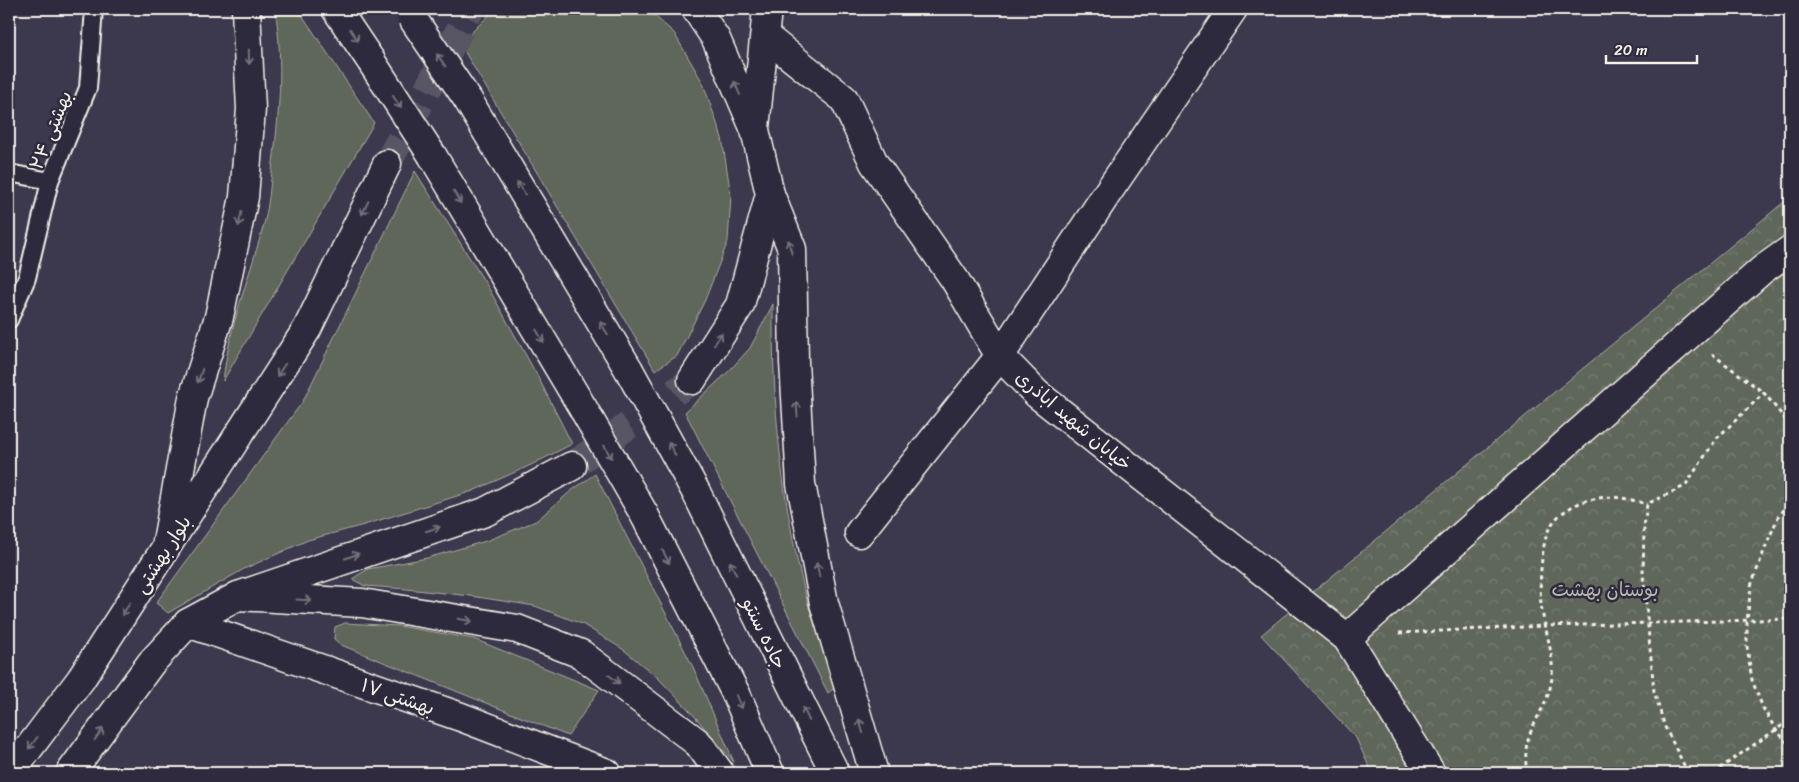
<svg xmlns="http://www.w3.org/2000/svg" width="1799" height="782" viewBox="0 0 1799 782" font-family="Sriracha,'Playpen Sans Arabic',sans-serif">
<defs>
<pattern id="forest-crowns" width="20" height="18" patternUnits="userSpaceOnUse" patternTransform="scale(1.25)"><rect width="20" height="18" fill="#5f665a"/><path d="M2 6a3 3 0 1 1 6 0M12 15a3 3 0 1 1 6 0" fill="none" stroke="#777c72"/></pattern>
</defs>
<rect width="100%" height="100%" fill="#3c384e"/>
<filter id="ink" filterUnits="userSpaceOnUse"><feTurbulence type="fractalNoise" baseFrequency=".02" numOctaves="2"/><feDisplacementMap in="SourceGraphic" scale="10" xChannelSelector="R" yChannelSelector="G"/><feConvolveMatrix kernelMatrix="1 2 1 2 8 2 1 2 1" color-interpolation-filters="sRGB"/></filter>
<g filter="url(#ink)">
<path fill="#5f665a" stroke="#aaaca1" d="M275 9H298L374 123 223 381C229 325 251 273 265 220 269 204 270 187 272 171 279 116 284 63 275 9Z
M495 9H647L674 33 703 83 722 138 731 196 728 241 705 300 677 356 655 370 460 44Z
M415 171 488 287 538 377 572 444 531 465 473 491 364 525 308 540 244 569 168 613 156 603 303 401Z
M773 304C772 401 781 499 805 593 813 624 826 655 837 686L828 693 685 412 729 371 750 348Z
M595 474 693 667 734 762 690 711 658 678 624 650 582 624 535 606 471 596 407 589 365 586 352 579 368 569 427 558 486 541 536 521 571 491Z
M345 623 399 626 474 639 599 690 568 736 341 645 334 639 335 627Z"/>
<path fill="url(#forest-crowns)" stroke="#aaaca1" d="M1790 197V773H1372L1356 738 1261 635Z"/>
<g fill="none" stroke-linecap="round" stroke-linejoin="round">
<path stroke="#585465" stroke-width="28" stroke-dasharray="28 14" stroke-linecap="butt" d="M387 164 471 9
M572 466 692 380"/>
<defs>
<path id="service" d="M9 173 50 181
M9 320 27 278 50 181 88 88 94 9"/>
<path id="minor" d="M765 36 844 99 874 163 955 280 1000 356 1037 394 1347 638 1431 773
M859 533 1000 356 1106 195 1233 9
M188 623 461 717 607 773
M1347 638 1762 270 1790 250"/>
<path id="secondary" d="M755 128 767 9
M692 380 740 305 770 194 755 130 716 39 696 9
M10 773 81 679 307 329 387 164
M70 773 151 663 188 623 238 596 485 512 572 466"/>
<path id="primary" d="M336 9 371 61
M468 100 629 370
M432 155 584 410
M770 194 792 249 794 362 801 484 824 603 874 773
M696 492 835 773
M644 514 737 696 770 773
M166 547 193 398 219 317 244 197 251 109 246 9
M238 596 362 603 517 629 581 654 698 743 720 773"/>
</defs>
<use href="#service" stroke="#f4f1e8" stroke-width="20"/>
<use href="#minor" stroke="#f4f1e8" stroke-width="31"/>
<use href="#secondary" stroke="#f4f1e8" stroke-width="31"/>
<use href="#primary" stroke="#f4f1e8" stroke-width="31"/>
<path stroke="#f4f1e8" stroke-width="3" stroke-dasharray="4 4" stroke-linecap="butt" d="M1712 354 1764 393 1790 425
M1790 504 1779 515 1767 543 1751 586 1747 621V647L1752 680 1763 708 1776 730 1790 745
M1399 633 1545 626 1790 619
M1526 773C1526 764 1525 752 1527 743 1533 719 1550 703 1552 676 1554 652 1544 628 1541 604 1539 587 1541 545 1549 529 1561 505 1596 494 1621 498 1630 499 1639 502 1647 504
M1688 773 1665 727 1654 691 1643 574 1644 527 1647 504 1685 486 1716 439 1764 393
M1713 773 1790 720"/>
<use href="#service" stroke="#2f2a3d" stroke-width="16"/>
<use href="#minor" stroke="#2f2a3d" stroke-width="28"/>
<use href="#secondary" stroke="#2f2a3d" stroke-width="28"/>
<use href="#primary" stroke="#2f2a3d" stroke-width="28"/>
<defs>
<path id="primary-bridge" d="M411 16 468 100
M371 61 432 155
M629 370 696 492
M584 410 644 514"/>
</defs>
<use href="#primary-bridge" stroke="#f4f1e8" stroke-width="31" stroke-linecap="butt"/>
<use href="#primary-bridge" stroke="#2f2a3d" stroke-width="28"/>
</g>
<defs><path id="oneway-shaft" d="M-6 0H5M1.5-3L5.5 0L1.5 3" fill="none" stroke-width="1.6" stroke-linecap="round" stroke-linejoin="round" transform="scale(1.25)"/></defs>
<g stroke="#747079">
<use href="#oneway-shaft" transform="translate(354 35) rotate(57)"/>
<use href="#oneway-shaft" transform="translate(249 57) rotate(88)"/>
<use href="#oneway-shaft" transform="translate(441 60) rotate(-125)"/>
<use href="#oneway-shaft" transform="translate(737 88) rotate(-113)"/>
<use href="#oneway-shaft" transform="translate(397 102) rotate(57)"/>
<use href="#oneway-shaft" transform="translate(521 188) rotate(-121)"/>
<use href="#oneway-shaft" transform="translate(457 197) rotate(59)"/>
<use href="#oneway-shaft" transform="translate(365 208) rotate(116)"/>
<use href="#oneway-shaft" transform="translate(240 219) rotate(102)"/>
<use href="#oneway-shaft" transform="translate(790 247) rotate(-104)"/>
<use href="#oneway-shaft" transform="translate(604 328) rotate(-121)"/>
<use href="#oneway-shaft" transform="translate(540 336) rotate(59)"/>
<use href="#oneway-shaft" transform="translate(718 339) rotate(-57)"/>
<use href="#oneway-shaft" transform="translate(281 370) rotate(123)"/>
<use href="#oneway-shaft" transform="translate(200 376) rotate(108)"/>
<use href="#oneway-shaft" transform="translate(797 409) rotate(-94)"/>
<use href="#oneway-shaft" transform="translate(672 449) rotate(-119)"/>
<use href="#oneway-shaft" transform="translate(608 452) rotate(60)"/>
<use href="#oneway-shaft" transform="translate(433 529) rotate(-18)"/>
<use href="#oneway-shaft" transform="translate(352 556) rotate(-19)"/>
<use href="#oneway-shaft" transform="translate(666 557) rotate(63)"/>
<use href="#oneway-shaft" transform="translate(733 568) rotate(-116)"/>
<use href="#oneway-shaft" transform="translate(818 570) rotate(-101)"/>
<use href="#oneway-shaft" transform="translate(304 600) rotate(3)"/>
<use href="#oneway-shaft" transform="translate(126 609) rotate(123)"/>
<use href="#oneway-shaft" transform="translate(465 620) rotate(10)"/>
<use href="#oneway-shaft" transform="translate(614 679) rotate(37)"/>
<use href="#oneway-shaft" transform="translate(739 702) rotate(66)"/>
<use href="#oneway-shaft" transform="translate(806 714) rotate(-116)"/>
<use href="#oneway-shaft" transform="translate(861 726) rotate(-107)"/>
<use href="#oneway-shaft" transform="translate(99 734) rotate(-54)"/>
<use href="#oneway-shaft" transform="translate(33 743) rotate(127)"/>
</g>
</g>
<g text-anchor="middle" stroke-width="5" stroke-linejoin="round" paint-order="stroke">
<g font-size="19" fill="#f4f1e8" stroke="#2f2a3d">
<text transform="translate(50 130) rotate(-68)" y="7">بهشتی ۲۴</text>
<text transform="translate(1074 420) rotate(40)" y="7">خیابان شهید اباذری</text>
<text transform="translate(162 554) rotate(-57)" y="7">بلوار بهشتی</text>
<text transform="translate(765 633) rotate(64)" y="7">جاده سنتو</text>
<text transform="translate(398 696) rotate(19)" y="7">بهشتی ۱۷</text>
</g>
<g font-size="19" fill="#b8b9af" stroke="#2f2a3d">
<text x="1605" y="596">بوستان بهشت</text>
</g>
</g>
<rect width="1799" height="782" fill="none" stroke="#2f2a3d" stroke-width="30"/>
<rect x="15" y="15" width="1769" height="752" fill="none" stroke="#f4f1e8" stroke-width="2" filter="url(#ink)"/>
<path d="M1606 55v8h91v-8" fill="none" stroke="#f4f1e8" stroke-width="2.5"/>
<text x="1614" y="55" font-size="15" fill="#f4f1e8" stroke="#2f2a3d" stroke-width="4" paint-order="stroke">20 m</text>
</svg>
